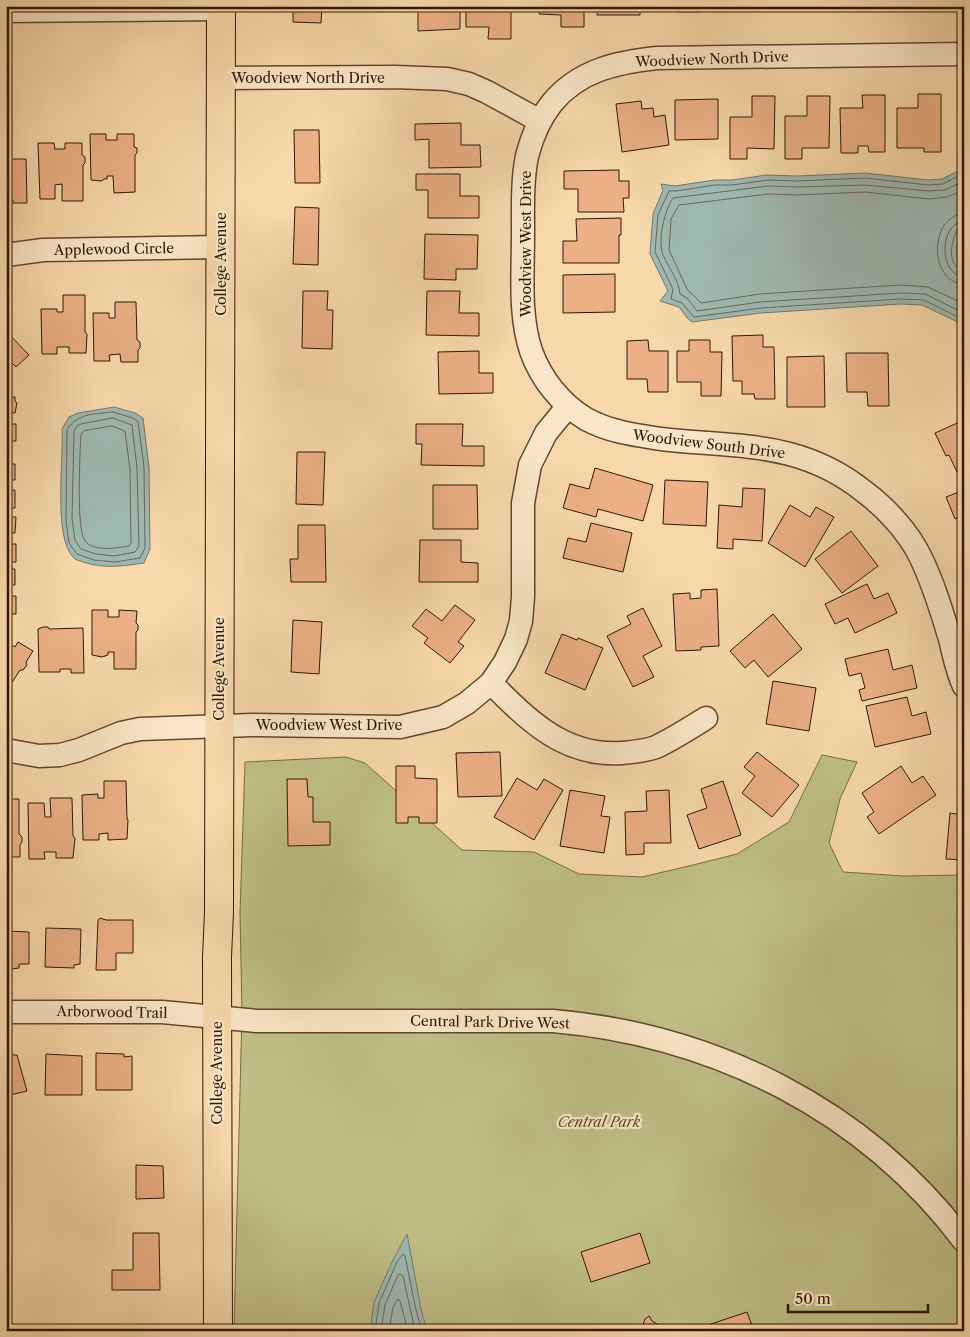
<svg xmlns="http://www.w3.org/2000/svg" width="970" height="1337" viewBox="0 0 970 1337" font-family="'Libre Caslon Text',serif">
<rect width="100%" height="100%" fill="#f6d8aa"/>
<filter id="stains"><feTurbulence type="fractalNoise" baseFrequency=".004" numOctaves="4"/><feColorMatrix values="0 0 0 0 .2 0 0 0 0 .09 0 0 0 0 .02 0 0 0 .5 -.17"/></filter>
<radialGradient id="worn" r=".72"><stop offset=".6" stop-color="#630" stop-opacity="0"/><stop offset="1" stop-color="#630" stop-opacity=".3"/></radialGradient>
<path fill="#bfbe86" stroke="#7a6a45" d="M822 755 857 762 840 799 829 843 843 872 904 876 964 875V1331H234L242 1013 240 913 245 762 346 757 365 763 462 850 534 852 579 874 642 877 693 865 737 854 789 822Z"/>
<path fill="#9eb8b1" stroke="#74776c" d="M964 166V229L956 247 958 262 964 267V325L922 305 901 304 761 313 692 322 688 319 679 307 660 301 668 291 650 254 653 214 663 190 661 184 675 186 715 180H732L767 175 797 176 865 173 928 180 942 179 958 171Z
M114 407 135 413 143 418 149 467 150 549 144 563C123 566 104 569 83 562 80 561 75 560 73 557 53 536 64 459 62 429L69 417 78 413Z
M407 1234 421 1309 427 1331H370L374 1302 393 1260Z"/>
<g fill="none" stroke-linecap="round" stroke-linejoin="round">
<path stroke="#69675a" stroke-width="1" d="M964 173 943 184 928 185 865 178 797 181 768 180 732 185H715L676 191H669L658 215 655 252 673 289 671 299 682 303 694 317 761 308 901 299 924 300 964 320
M964 181 945 190 929 191 865 185 797 187 768 186 673 198C665 209 657 241 663 255 668 267 679 280 680 294L687 298 697 311 760 302 901 293 925 294 964 313
M964 190 947 197 929 199 865 192 797 195 768 194 679 205 671 219 669 250 687 289 701 303 760 294 901 285 928 287 964 304
M964 214C929 215 928 283 964 284
M964 221C939 223 938 275 964 277
M964 228 957 230C951 242 946 268 964 270
M113 412 133 418 138 422 144 467 145 548 140 558 115 562 94 560 77 554 69 543 66 520 67 430C77 413 95 414 113 412Z
M113 418 132 425 137 468 139 546 135 552 115 556 96 554 81 549 75 540 72 519 74 431 77 426 81 424Z
M112 426 125 431 130 469 131 543 129 546C117 548 94 552 85 541 76 531 80 451 81 434L84 431Z
M375 1331 379 1303 397 1262 403 1254 405 1256 416 1310 422 1331
M381 1331 385 1305 398 1275 400 1274 403 1276 415 1331
M389 1331 393 1307 398 1299 400 1301 408 1331"/>
</g>
<path fill="#ebb085" stroke="#341604" d="M293 6H322L321 23 293 22Z
M418 6H460V29L418 31Z
M466 6H511V39H488L489 27H466Z
M539 6H584V27H561V15L539 14Z
M597 6H640V15H597Z
M678 6H699L700 12H678Z
M712 6H757V9H712Z
M771 6H791V11H771Z
M825 6H844V11H825Z
M882 6H902V9L882 10Z
M918 94H941V152H924V148H897V108H918Z
M862 95H885V152H869L868 146H858V153H841L840 108H863Z
M752 96H775L774 149 747 148V159H730V117H752Z
M807 96H830L829 148H802V159H785V116H807Z
M718 99V139L675 140V100Z
M641 101 642 109 653 108 654 117 665 115 669 145 622 152 616 104Z
M461 123V145H480L481 167 429 168V139L415 140V124Z
M294 130H319L320 183H295Z
M90 134H106V140H117V134H134V147L137 148V153L135 155V192L114 193 113 176H107V179H104L102 181 91 180Z
M38 143H54L55 149H65V143H82V155L85 157V163L83 165V201H62V184L55 185V199H40Z
M6 159H26L27 203H13V200L6 201Z
M619 170V181H629V198H623L624 212H578V189H564V171Z
M416 174H460V196H479V218H428V190H416Z
M295 207 319 208 318 265 293 264Z
M621 218V235H619V263H563V241H577L576 219Z
M425 234 478 235 477 269H456V280L424 279Z
M615 274V312L563 313V275Z
M303 291H328L327 310H333L332 349 302 348Z
M427 291H460L459 313H479V336L426 335Z
M63 295H85V332L87 334 86 353H69V347H57V354H42L41 309H57V312H63Z
M115 302H136L137 340 140 342V348L138 350V362H121L120 354 109 355 110 361H94L93 313H109V318H115Z
M6 331 29 355 16 367 12 363 6 368Z
M763 335V347H774L775 399H755L754 394H742V381H733L732 336Z
M648 340 649 351H668V392H648L647 379H627V341Z
M689 340H710V352H722L721 396H701V382H677V351H689Z
M479 351V373H493V393L439 394 438 352Z
M846 353H888L889 406H868L867 392H847Z
M824 356 825 407H787V357Z
M6 397H15V401L17 403 15 413H8V424H16V441H6Z
M964 420V469L957 472 949 455 946 456 935 433Z
M416 424H463L462 446H484V466L421 465 422 444H416Z
M297 452H325L323 505 296 504Z
M6 464H15V480H9V490H15V508H6Z
M595 468 653 485 643 521 598 509 596 517 563 508 570 484 589 489Z
M665 480 708 482 706 526 663 524Z
M433 485H477L478 529H433Z
M743 488 765 489 762 541 733 539V549L717 548 719 505 742 507Z
M964 490V515L955 519 946 497Z
M790 505 810 517 816 507 834 517 805 567 768 543Z
M6 517H16L15 533H9V544H16V562H6Z
M591 523 632 533 623 572 563 558 568 538 586 542Z
M298 525H325L326 582H291L290 559H298Z
M851 531 878 566 842 593 815 559Z
M420 540H461V562L478 563V582H419Z
M6 569H15V585H8V596H16V614H6Z
M867 584 874 599 888 593 897 613 855 633 848 618 835 624 825 604Z
M717 589 719 646 701 647V650L676 651 673 594 690 593V599L701 598V590Z
M455 605 475 620 458 642 464 646 450 663 424 643 428 638 412 626 426 609 442 621Z
M643 608 662 646 643 656 654 677 633 687 607 636 631 624 627 616Z
M92 610H108V617H119V610L137 611 136 623 138 625V630L136 632V669H114V652H108V655L102 657 92 655Z
M773 614 802 649 768 677 754 660 745 668 730 651Z
M293 620 322 622 319 674 291 672Z
M43 627H48L49 629 83 628 84 673H71V669H60V672H39L38 629Z
M562 634 577 640 578 638 603 648 585 690 545 673Z
M6 641 15 647 18 642 33 651 26 662 27 665 23 670H20L6 692Z
M888 649 893 670 912 665 917 688 862 701 859 690 865 688 861 673 849 676 845 659Z
M773 681 816 688 809 731 766 724Z
M907 697 912 716 926 712 931 734 875 747 866 706Z
M500 752 502 796 458 797 456 753Z
M757 752 799 785 772 817 742 793 755 776 744 767Z
M396 766H415V778L437 779V823H419V817H408V823H396Z
M901 766 912 783 923 776 936 795 879 834 867 817 874 812 862 793Z
M517 778 537 790 544 779 563 790 534 840 494 817Z
M287 779H307L308 797H313V822H330V845L288 846Z
M104 781H126L127 818 128 820 127 839 108 840V833L99 834V840H83L82 795 98 794V798H104Z
M723 781 741 835 699 849 687 815 707 808 701 789Z
M570 790 605 796 601 816 610 817 604 853 560 846Z
M669 790 671 843H644V854L626 855 625 812 647 811 646 791Z
M50 798H72L73 836 75 838 73 858H56V852H44L45 859H29L28 803H44L45 817H51Z
M6 799H19V834L22 837V842L20 845V857H6Z
M950 813 964 815V860L946 859Z
M100 918 106 920H133V953H116V970H96L98 920Z
M46 928 81 929 80 964 74 965V968L45 967Z
M6 931 29 932V964H19V968L11 969V966H6Z
M12 1053 13 1055H17L27 1091 6 1096V1055Z
M96 1053 124 1054V1057L132 1056V1090H96Z
M46 1054 82 1056V1095H45Z
M136 1165 163 1166 164 1198 136 1199Z
M133 1233H159L160 1290H112V1270H133Z
M640 1233 650 1263 591 1282 581 1252Z
M747 1312 754 1331H714L711 1324Z
M649 1316 652 1321 657 1324 659 1331H650L643 1325 645 1319Z"/>
<g fill="none" stroke-linecap="round" stroke-linejoin="round">
<defs>
<path id="minor" d="M6 11 221 9
M964 54 657 58C618 62 579 70 552 103 540 118 532 137 527 156 522 181 523 208 523 234 523 273 519 315 531 351 541 379 561 404 586 419 610 432 635 435 661 439 739 448 801 440 866 493 887 509 908 532 920 556 933 582 942 612 950 639 954 655 957 672 964 686
M221 78 395 77 447 79 469 84 487 92 540 121
M6 255 43 250 221 247
M491 683C528 720 564 757 622 753 633 752 646 751 656 747 673 739 690 728 706 718
M6 750 39 756 60 755 79 750 121 733 140 729 252 725 400 727 443 717 467 703 491 683 505 662 516 639 521 621 523 597V503L530 465 546 433 568 406
M6 1012H162L257 1021H553C715 1035 865 1110 964 1241"/>
<path id="major" d="M218 1331 217 957 219 912 221 6"/>
</defs>
<use href="#minor" stroke="#64462e" stroke-width="25"/>
<use href="#major" stroke="#341604" stroke-width="30"/>
<use href="#minor" stroke="#f9e6c8" stroke-width="22"/>
<use href="#major" stroke="#f6d8aa" stroke-width="28"/>
</g>
<g text-anchor="middle" stroke-width="4.5" stroke-linejoin="round" paint-order="stroke">
<g font-size="14" fill="#341604" stroke="#f9e6c8">
<text transform="translate(712 59) rotate(-2)" y="5">Woodview North Drive</text>
<text x="308" y="83">Woodview North Drive</text>
<text transform="translate(526 244) rotate(-90)" y="5">Woodview West Drive</text>
<text transform="translate(114 249) rotate(-1)" y="5">Applewood Circle</text>
<text transform="translate(221 264) rotate(-90)" y="5">College Avenue</text>
<text transform="translate(709 444) rotate(7)" y="5">Woodview South Drive</text>
<text transform="translate(219 669) rotate(-90)" y="5">College Avenue</text>
<text x="329" y="730">Woodview West Drive</text>
<text transform="translate(112 1012) rotate(1)" y="5">Arborwood Trail</text>
<text transform="translate(490 1022) rotate(1)" y="5">Central Park Drive West</text>
<text transform="translate(217 1073) rotate(-90)" y="5">College Avenue</text>
</g>
<g font-size="14" font-style="italic" fill="#5e482b" stroke="#f9e6c8">
<text x="599" y="1127">Central Park</text>
</g>
</g>
<rect width="970" height="1337" fill="none" stroke="#f6d8aa" stroke-width="25"/>
<rect x="8" y="8" width="955" height="1322" fill="none" stroke="#341604" stroke-width="2.5"/>
<rect x="12" y="12" width="945" height="1312" fill="none" stroke="#341604"/>
<path d="M788 1304v8h140v-8" fill="none" stroke="#341604" stroke-width="2.5"/>
<text x="795" y="1304" font-size="15" fill="#341604" stroke="#f9e6c8" stroke-width="4" paint-order="stroke">50 m</text>
<rect width="100%" height="100%" filter="url(#stains)"/>
<rect width="100%" height="100%" fill="url(#worn)"/>
</svg>
